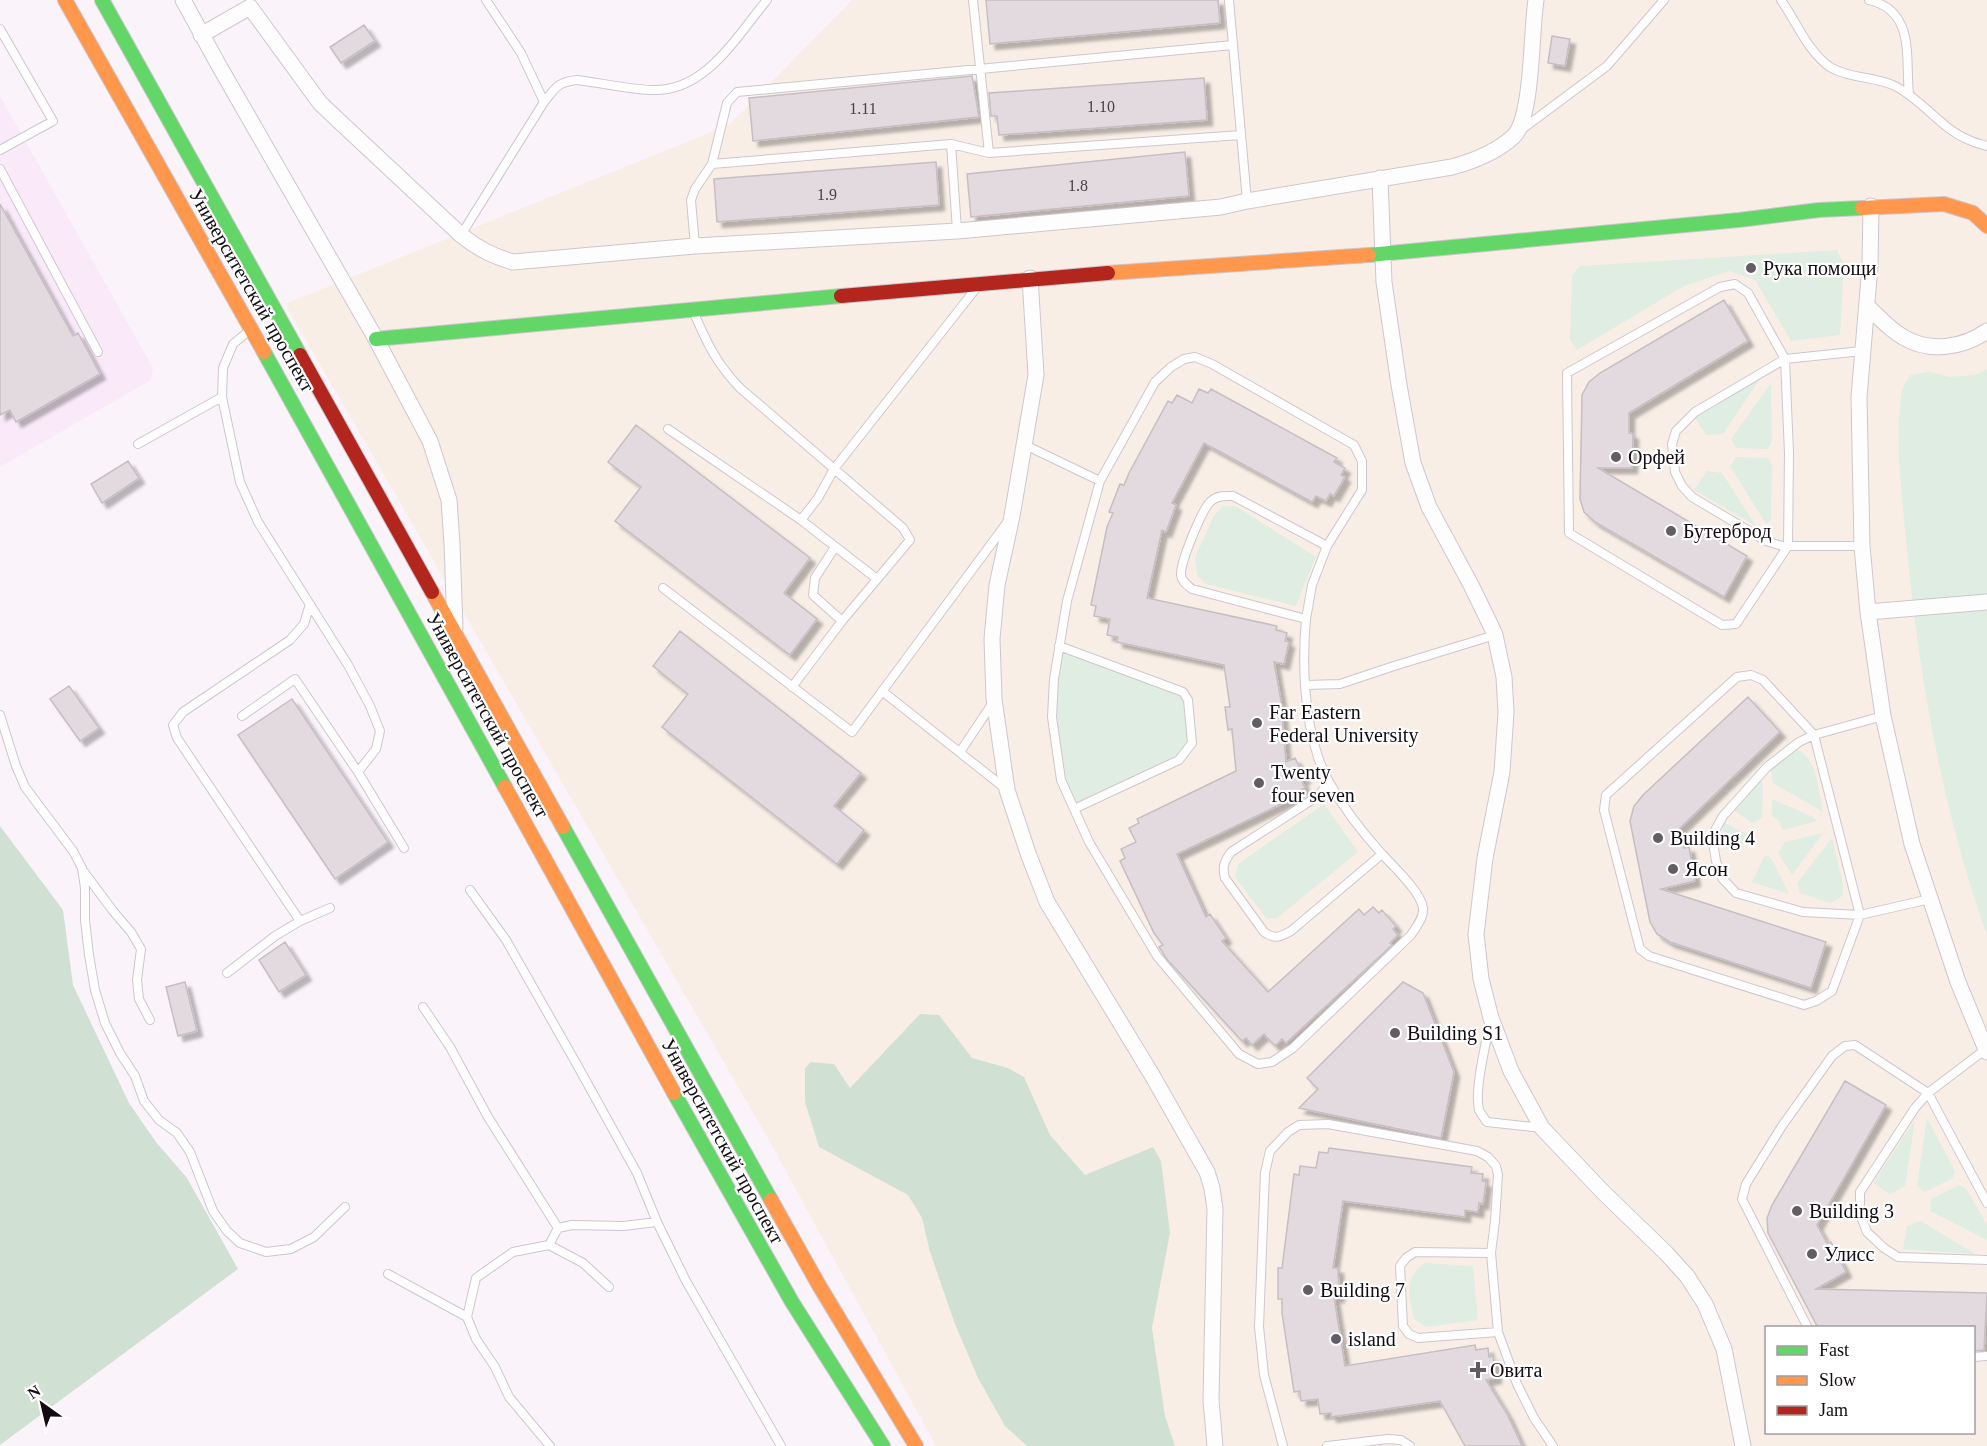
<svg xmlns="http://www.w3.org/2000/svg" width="1987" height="1446" viewBox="0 0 1987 1446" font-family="'Times New Roman',serif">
<defs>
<filter id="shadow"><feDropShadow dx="5.5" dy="5.5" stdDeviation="1.5" flood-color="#0004"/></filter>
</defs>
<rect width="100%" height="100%" fill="#faf4fa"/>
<path fill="#faeaf9" d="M0 96 153 368 151 380 0 467Z"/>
<path fill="#f8eee6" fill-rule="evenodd" d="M852 0H1987V1446H936L770 1142 285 304 729 125ZM1766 1328H1974V1432H1766Z"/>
<path fill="#e0ede2" d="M1837 250 1844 265 1840 335 1791 341 1755 280 1729 271 1684 286 1577 350 1570 339 1572 275 1580 266Z
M1987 369V935C1939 801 1916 659 1904 518 1900 477 1895 431 1902 391 1903 385 1908 380 1910 375L1930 372 1949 377 1975 375Z
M1760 379 1723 434 1706 435 1695 418Z
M1771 383 1772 442 1767 449 1736 448 1731 439Z
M1736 457 1768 458 1772 465 1771 521 1766 524 1730 466Z
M1707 471 1722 473 1756 526 1694 490Z
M1223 506 1237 507 1316 557 1296 606 1206 584 1197 575 1195 558 1213 517Z
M1059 646 1183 692 1192 743 1179 760 1074 809 1061 780 1052 717Z
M1796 749C1817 757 1819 792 1823 812L1773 783 1771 770Z
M1761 778 1763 785 1762 818 1752 823 1733 810Z
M1772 799 1813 817 1817 821 1783 830 1778 820 1772 816Z
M1324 804 1358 852 1277 918 1267 919 1235 877 1238 864Z
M1723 822 1747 834 1748 844 1725 849 1722 837Z
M1823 833 1792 875 1778 853 1785 842Z
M1832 838 1843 884V894L1839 899 1830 903 1800 893 1797 883Z
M1767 855 1773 861 1789 894 1752 882 1764 857Z
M1927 1118 1955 1171 1953 1178 1925 1192 1917 1186Z
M1915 1120 1905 1186 1890 1194 1873 1183Z
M1959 1185 1966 1188 1987 1225V1240L1930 1211 1931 1199Z
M1921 1221 1975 1254 1903 1249 1907 1226Z
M1425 1263 1473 1266 1478 1320 1426 1327 1414 1319C1409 1296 1403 1277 1425 1263Z"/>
<path fill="#d0e1d4" d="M0 826 63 910 73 985 129 1103 156 1142 187 1178 238 1269 0 1445Z
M920 1014 939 1015 972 1058 1008 1068 1024 1077 1050 1135 1085 1175 1153 1147 1161 1161 1170 1233 1152 1328 1165 1416 1175 1446H1027L1005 1426 978 1378 955 1324 930 1252 922 1218 908 1195 819 1147 805 1102V1068L811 1062 834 1064 850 1088Z"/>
<path fill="#e2dadf" stroke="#c6bec3" stroke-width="1.5" filter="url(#shadow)" d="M986 0H1218L1220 23 990 44Z
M364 25 375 41 341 63 330 47Z
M1552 36 1570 39 1565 66 1548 63Z
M972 76 979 117 753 141 749 98Z
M1204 78 1207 120 999 135 997 116H991L989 93Z
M1185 152 1189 196 971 217 967 174Z
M936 162 939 205 717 222 714 179Z
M0 204 73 336 78 333 100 374 16 422 10 410 0 415Z
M1724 300 1748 341 1629 413V433L1633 434 1632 468H1598L1747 556 1724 597 1595 522 1584 512 1580 499 1582 395 1589 382 1600 373Z
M1199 389 1208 393 1211 389 1337 458 1334 462 1345 468 1341 475 1345 477 1334 496 1330 494 1326 501 1316 496 1312 502 1204 443 1172 503 1176 505 1166 532 1162 530 1147 598 1277 626 1276 630 1287 633 1285 641 1289 642 1284 664 1274 662 1281 701 1286 762 1295 758 1305 778 1301 780 1305 788 1294 793 1296 797 1177 854 1206 917 1210 914 1226 938 1222 941 1268 992 1359 909 1364 915 1373 907 1379 913 1382 910 1396 926 1393 929 1398 935 1390 943 1392 945 1286 1043 1282 1039 1275 1046 1264 1034 1252 1045 1246 1038 1242 1041 1166 958 1159 947 1163 945 1154 933 1120 861 1125 858 1121 849 1136 842 1129 828 1139 823 1137 819 1236 771 1232 729 1228 730 1225 707H1230L1224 665 1117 642 1118 637 1107 635 1110 619 1094 616 1096 606 1091 605 1107 527 1113 513 1109 512 1120 484 1124 485 1129 473 1168 401 1172 403 1177 395 1192 403Z
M636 425 810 558 784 593 817 619 790 655 615 521 641 487 608 462Z
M128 461 139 478 102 503 91 484Z
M680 631 861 773 834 806 864 830 837 864 662 727 688 694 653 666Z
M69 686 99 728 80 741 50 699Z
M1748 697 1780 732 1680 828 1684 848 1689 847 1695 881 1661 889 1826 942 1811 988 1670 942 1657 934 1650 922 1630 821 1634 806 1643 795Z
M292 699 388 842 335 879 238 735Z
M285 942 306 975 279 992 259 960Z
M185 982 197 1031 178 1036 166 987Z
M1403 982 1423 993 1454 1072 1441 1138 1299 1108 1318 1089 1307 1078Z
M1845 1081 1886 1105 1817 1225 1827 1243 1831 1242 1846 1272 1816 1289 1987 1293 1984 1350 1974 1351V1328H1819L1816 1324 1768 1233 1767 1218 1772 1205Z
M1329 1148 1472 1167 1471 1173 1483 1174 1482 1181 1486 1182 1483 1204 1479 1203 1478 1212 1465 1210V1217L1343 1201 1333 1268H1338L1339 1297H1334L1345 1366 1475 1345 1476 1350 1488 1348 1489 1357 1493 1356 1496 1378 1486 1380 1507 1414 1522 1446H1465L1440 1401 1331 1417V1413L1320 1414 1318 1399 1301 1401 1300 1391 1294 1392 1282 1313V1299H1278V1268H1282L1294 1174 1299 1175 1300 1166 1316 1168 1319 1152 1328 1153Z"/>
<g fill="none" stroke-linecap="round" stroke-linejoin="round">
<defs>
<path id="lane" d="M486 0 521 53 544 102C556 87 558 82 577 80 602 83 627 89 651 90 705 93 736 37 767 0
M973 0 989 153
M1229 0 1247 201
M1781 0C1796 21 1808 52 1830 67 1850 79 1874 76 1895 86 1923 100 1941 129 1969 140 1975 143 1981 144 1987 146
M1869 0C1916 11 1905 58 1909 94
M0 29 53 121 0 150
M1521 130 1607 66 1664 0
M951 144 957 230
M712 164 727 103 737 92 1233 45
M0 169 98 352
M461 235 544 102
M695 246 691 200 695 189 712 164 951 144 989 153 1241 135
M1735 284 1748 293 1785 359 1789 453 1788 546 1736 624 1722 625 1569 533 1567 373 1720 287Z
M693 311C707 343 716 363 740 388L903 528 910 540 842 621 792 687
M250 330 233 344 223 368 222 397 240 482 258 522 348 665 370 706 380 731 376 749 358 772
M668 429 801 520 877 579
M138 444 222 397
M1025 445 1100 481 1067 601 1054 679 1052 717 1061 780 1089 842 1157 956 1239 1054 1258 1064 1272 1062 1293 1048 1411 935C1416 927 1424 918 1423 908 1421 892 1393 866 1382 854L1291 931C1280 937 1275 940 1264 932L1225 878C1222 867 1224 862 1231 852L1318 796 1329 782C1325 774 1321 765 1318 757 1304 715 1302 662 1306 619L1192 589C1187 585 1182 582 1181 575 1180 563 1202 509 1211 501 1218 495 1225 496 1233 496L1327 546 1362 490V461L1354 445 1212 364 1195 357 1184 359 1171 367 1155 382 1100 481
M801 520 818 498 834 469 977 287
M1862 546H1782L1766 541 1692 497 1682 486 1675 472 1672 444 1676 431 1695 412 1785 359 1862 351
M835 547 815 578 813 595 842 621
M663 588 852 732 1006 524
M1306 619 1312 585 1327 546
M1059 646 1175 689 1183 692 1188 700 1192 743 1179 760 1074 809
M1751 675 1763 680 1814 735 1860 915 1832 991 1816 1001 1804 1005 1649 956 1640 949 1604 810 1606 795 1737 677Z
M1306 685 1340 684 1394 666 1495 635
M882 691 1006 789
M0 715 16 766 25 787 73 851 82 868 85 888V920L89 955 95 990 105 1023 120 1053 135 1076 144 1101 159 1120 177 1133 190 1152 213 1211 227 1231 240 1243 266 1252 291 1249 314 1237 345 1207
M242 716 295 679 358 772 404 848
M1883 716 1814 735 1799 742 1767 767 1723 816 1712 836 1716 861 1722 878 1736 893 1803 912 1860 915 1930 899
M960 752 994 701
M1329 782C1344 809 1361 831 1382 854
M84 872 113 911 131 932 141 949 137 980 139 999 150 1020
M470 890 506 940 576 1063 637 1173 657 1222 686 1281 781 1446
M300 921 330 908
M227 973 275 936 300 921 177 738 173 725 183 712 290 640 304 624 310 604
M423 1007 450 1047 488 1117 558 1228 572 1225 623 1226 657 1222
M1490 1022C1486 1043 1474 1091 1479 1110 1481 1114 1484 1118 1487 1122L1542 1128
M1986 1049 1928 1093 1915 1108 1860 1192V1214L1867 1232 1884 1248 1898 1257 1987 1260
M549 1245 583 1263 609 1287
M1491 1253 1415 1252 1406 1258 1400 1266 1403 1326 1409 1334 1418 1338 1498 1332
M388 1274 467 1317
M1808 1328 1742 1199 1746 1184 1782 1126 1832 1056 1845 1046 1855 1045 1928 1093 1987 1203
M1974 1357 1987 1356
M550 1446 509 1397 495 1367 476 1339 467 1317 476 1278 513 1252 549 1245 558 1228
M1283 1446 1264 1375 1259 1327 1265 1173 1270 1151 1288 1132 1299 1125 1328 1124 1477 1151 1488 1157 1496 1166 1498 1175 1495 1221 1491 1253 1498 1332 1517 1384 1534 1418 1553 1446
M1327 1446 1388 1439 1401 1440 1410 1446"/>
<path id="street" d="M183 0 218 64 376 339 430 441 449 500 452 544 455 628
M201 35 250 7 320 103 339 121 461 235C478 249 493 256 513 262L695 246 957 231 1221 207 1247 201 1452 167C1474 161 1497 152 1514 136 1533 116 1531 30 1536 0
M1380 178 1384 282 1399 385 1413 463 1429 507 1471 585 1491 626 1495 635 1504 677 1506 712 1502 772 1485 858 1476 934 1481 979 1491 1018 1511 1071 1542 1128 1604 1193 1666 1253 1687 1276 1705 1304 1724 1349 1743 1446
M1871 206 1870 266 1859 397 1862 546 1868 612 1883 716 1912 844 1958 982 1987 1052
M1030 278 1036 375 1012 516 997 585 992 639 994 699 1007 790 1029 856 1047 902 1152 1075 1207 1172 1212 1188 1215 1209 1211 1400 1215 1446
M1867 306C1879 317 1889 329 1903 337 1929 353 1963 348 1987 331
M1868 612 1987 602"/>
<path id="fast" d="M102 0 300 355
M1369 255 1739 220 1819 210 1862 208
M376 339 841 296
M264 352 505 787
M563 827 771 1200
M674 1093 792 1302 883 1446"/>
<path id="slow" d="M65 0 264 352
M1862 208 1944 204 1973 213 1987 226
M1108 273 1369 255
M432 592 563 827
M505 787 674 1093
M771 1200 820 1287 916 1446"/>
<path id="jam" d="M841 296 1108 273
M300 355 432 592"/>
</defs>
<use href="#lane" stroke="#cdc7cd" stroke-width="10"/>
<use href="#street" stroke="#cdc7cd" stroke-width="17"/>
<use href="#fast" stroke="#cdc7cd" stroke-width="16"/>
<use href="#slow" stroke="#cdc7cd" stroke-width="16"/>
<use href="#jam" stroke="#cdc7cd" stroke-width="16"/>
<use href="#lane" stroke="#fefdfe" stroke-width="8"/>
<use href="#street" stroke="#fefdfe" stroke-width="15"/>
<use href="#fast" stroke="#63d668" stroke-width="14"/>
<use href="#slow" stroke="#ff974d" stroke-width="14"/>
<use href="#jam" stroke="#b3261e" stroke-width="14"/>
</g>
<g fill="#635d63" stroke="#fff" stroke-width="2">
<circle cx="1751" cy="268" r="6"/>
<circle cx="1616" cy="457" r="6"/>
<circle cx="1671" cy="531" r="6"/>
<circle cx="1257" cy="723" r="6"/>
<circle cx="1259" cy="783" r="6"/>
<circle cx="1658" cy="838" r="6"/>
<circle cx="1673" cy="869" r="6"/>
<circle cx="1395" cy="1033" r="6"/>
<circle cx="1797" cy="1211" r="6"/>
<circle cx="1812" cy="1254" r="6"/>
<circle cx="1308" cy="1290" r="6"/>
<circle cx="1336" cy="1339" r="6"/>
<path d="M1475 1361h6v6h6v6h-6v6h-6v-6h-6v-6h6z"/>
</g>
<g text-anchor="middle" stroke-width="4.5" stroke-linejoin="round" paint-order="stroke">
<g font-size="16" fill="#474046">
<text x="1101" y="112">1.10</text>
<text x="863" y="114">1.11</text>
<text x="1078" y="191">1.8</text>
<text x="827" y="200">1.9</text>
</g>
<g font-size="20" fill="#120c12" stroke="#fff" text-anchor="start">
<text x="1763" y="275">Рука помощи</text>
<text x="1628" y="464">Орфей</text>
<text x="1683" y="538">Бутерброд</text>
<text x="1269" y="719">Far Eastern<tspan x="1269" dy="23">Federal University</tspan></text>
<text x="1271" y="779">Twenty<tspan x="1271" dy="23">four seven</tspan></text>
<text x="1670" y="845">Building 4</text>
<text x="1685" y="876">Ясон</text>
<text x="1407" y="1040">Building S1</text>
<text x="1809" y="1218">Building 3</text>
<text x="1824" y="1261">Улисс</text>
<text x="1320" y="1297">Building 7</text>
<text x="1348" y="1346">island</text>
<text x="1490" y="1377">Овита</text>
</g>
<g font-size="20" fill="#120c12" stroke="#fff">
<text transform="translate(252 290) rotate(60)" y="7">Университетский проспект</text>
<text transform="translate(488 715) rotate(61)" y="7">Университетский проспект</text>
<text transform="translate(723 1141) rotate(61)" y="7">Университетский проспект</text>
</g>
</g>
<rect x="1765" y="1326" width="210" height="108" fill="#ffffff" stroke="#a09ea0" stroke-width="1.5"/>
<rect x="1777" y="1346" width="30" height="9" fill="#63d668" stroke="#a09ea0" stroke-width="1.5"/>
<text x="1819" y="1356" font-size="18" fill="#120c12">Fast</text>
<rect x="1777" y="1376" width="30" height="9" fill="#ff974d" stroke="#a09ea0" stroke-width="1.5"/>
<text x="1819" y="1386" font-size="18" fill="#120c12">Slow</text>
<rect x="1777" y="1406" width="30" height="9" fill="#b3261e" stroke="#a09ea0" stroke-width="1.5"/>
<text x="1819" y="1416" font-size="18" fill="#120c12">Jam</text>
<g transform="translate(42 1404) rotate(326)" stroke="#ffffff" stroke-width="4.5" paint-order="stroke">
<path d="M0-4.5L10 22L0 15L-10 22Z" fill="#120c12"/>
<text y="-9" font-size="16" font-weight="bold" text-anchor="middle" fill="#120c12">N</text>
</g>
</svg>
